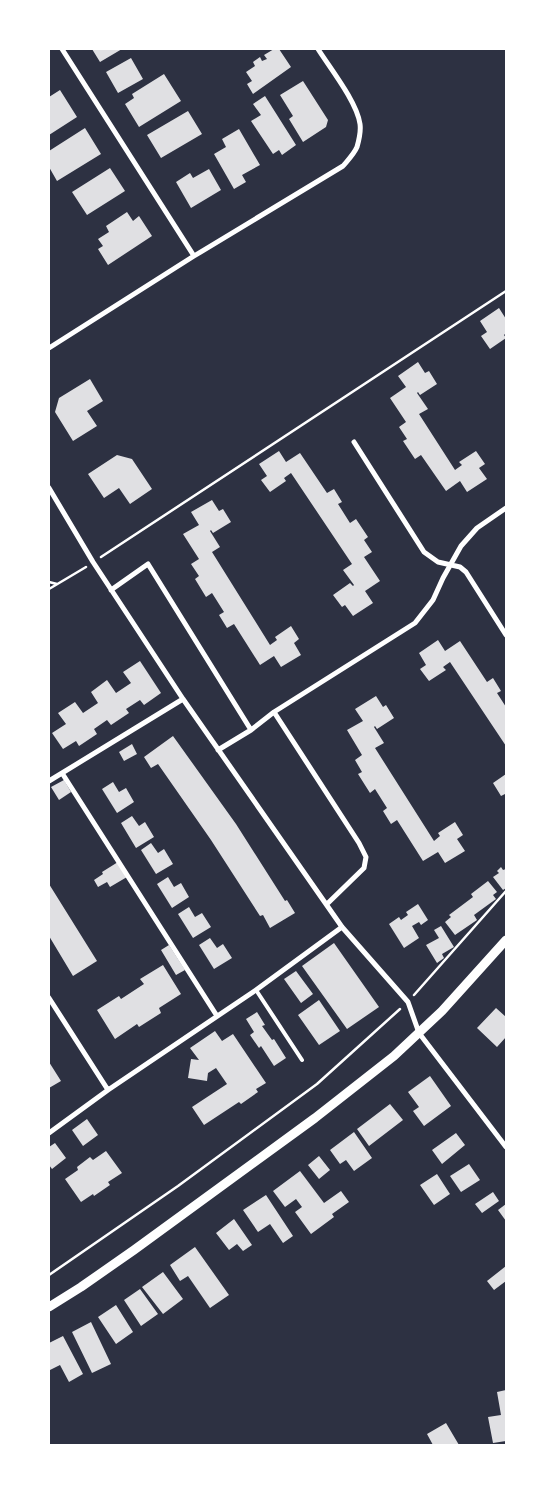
<svg xmlns="http://www.w3.org/2000/svg" width="555" height="1494" viewBox="0 0 555 1494" font-family="'Varela Round',sans-serif">
<rect width="100%" height="100%" fill="#2d3142"/>
<path fill="#e0e0e3" d="M92 49H122L100 62Z
M274 49H279L291 67 253 94 247 84 252 81 246 72 255 66 253 62 260 57 262 61 267 59 264 55Z
M131 58 143 79 118 93 106 72Z
M164 74 181 101 139 127 125 104 134 98 132 94Z
M303 81 328 120 326 127 303 142 289 119 293 116 280 95Z
M60 90 77 117 49 135V97Z
M265 96 296 145 282 155 279 150 273 154 251 121 261 115 253 104Z
M188 111 202 134 161 158 147 135Z
M85 128 101 154 57 181 49 167V151Z
M239 129 260 165 242 175 246 182 234 189 214 154 226 147 222 139Z
M110 168 125 191 87 215 72 192Z
M209 169 221 190 191 208 176 182 190 173 193 178Z
M127 212 133 221 139 216 152 236 108 265 98 249 103 246 98 239 109 232 106 226Z
M499 308 506 319V333L504 335 506 338 490 349 481 336 487 332 480 321Z
M418 362 425 373 429 371 437 384 420 395 418 392 417 393 428 409 419 414 455 470 462 465 459 462 476 451 485 464 479 468 487 479 467 492 460 481 446 491 421 455 415 459 403 441 407 439 399 427 406 422 390 398 406 387 398 376Z
M90 379 103 401 87 411 97 426 73 441 55 412 59 398Z
M279 451 286 462 300 453 327 493 334 489 342 502 338 504 350 523 356 519 368 537 364 540 372 552 364 557 380 581 365 591 373 603 353 616 345 605 342 607 333 595 350 583 353 586 354 585 343 570 352 564 291 473 284 478 286 481 270 492 261 480 267 476 259 464Z
M117 455 132 459 152 489 130 504 119 488 104 498 88 474Z
M212 500 219 511 223 509 231 522 213 533 211 530 210 531 220 547 212 552 270 645 277 640 275 637 291 626 299 639 294 643 301 655 281 667 274 656 260 665 234 624 227 628 219 615 224 612 212 593 206 597 195 579 199 576 191 564 199 559 183 534 199 525 191 512Z
M438 640 445 651 460 641 487 682 493 678 501 691 497 693 506 707V746L450 662 443 667 446 670 429 681 420 669 426 665 419 653Z
M140 661 161 693 144 705 140 700 126 709 129 713 111 725 107 720 94 729 97 734 79 746 76 741 63 749 52 733 66 724 58 713 75 702 83 713 98 703 91 692 107 680 116 693 131 683 123 672Z
M376 696 383 707 386 705 394 718 377 729 375 726 374 727 384 743 375 748 434 841 440 836 438 833 455 822 463 835 457 839 465 851 445 863 438 852 423 861 397 820 391 824 383 811 387 808 375 789 370 793 358 774 362 772 355 760 362 755 347 730 363 721 355 709Z
M173 736 236 824 285 901 287 900 295 913 270 928 263 915 260 916 211 840 158 764 151 768 144 757Z
M132 744 137 754 124 761 119 752Z
M506 774V797L505 794 501 796 493 783Z
M64 780 71 792 59 800 51 787Z
M113 782 119 792 126 788 134 802 117 813 102 789Z
M132 816 139 826 145 822 154 837 136 848 121 823Z
M151 843 158 853 164 849 173 864 156 874 141 850Z
M118 862 127 877 110 887 107 882 98 887 94 880 103 874 102 872Z
M501 867 503 870 506 869V888L503 890 493 877 499 873 497 871Z
M168 877 174 887 181 883 189 897 172 908 157 884Z
M488 881 497 892 493 895 496 899 474 915 477 920 455 935 445 922 451 917 449 915 473 897 471 894Z
M49 884 97 961 73 976 49 936Z
M418 904 428 920 421 925 419 922 412 926 419 938 404 948 389 924 399 917 401 920 408 915 406 912Z
M189 907 195 917 202 913 211 927 193 938 178 914Z
M441 926 454 947 442 954 444 958 437 963 426 945 439 938 434 930Z
M210 938 217 948 223 944 232 958 214 969 199 945Z
M334 943 379 1007 347 1029 302 966Z
M169 945 185 970 176 975 161 950Z
M163 965 181 994 159 1008 161 1013 139 1027 137 1024 115 1039 97 1010 119 996 121 999 144 984 140 979Z
M296 971 313 994 301 1003 284 979Z
M319 1000 340 1031 319 1045 298 1015Z
M496 1008 506 1017V1037L497 1047 477 1028Z
M257 1012 265 1025 262 1026 272 1040 274 1039 286 1058 274 1066 261 1046 259 1048 250 1035 254 1032 246 1019Z
M215 1031 222 1041 233 1034 266 1083 256 1089 258 1092 241 1104 239 1102 204 1125 192 1107 227 1084 216 1068 208 1073 207 1081 188 1078 191 1059 199 1060 190 1048Z
M49 1062 61 1081 49 1088Z
M430 1076 451 1106 424 1126 413 1111 419 1107 408 1092Z
M390 1104 403 1120 369 1146 357 1129Z
M87 1119 98 1135 83 1146 72 1130Z
M354 1132 372 1158 354 1171 346 1160 340 1164 330 1150Z
M456 1133 465 1145 442 1164 432 1150Z
M55 1143 66 1158 52 1169 49 1165V1147Z
M106 1151 122 1173 108 1182 110 1185 94 1196 93 1194 81 1202 65 1179 78 1170 77 1167 90 1157 93 1160Z
M319 1156 330 1170 319 1179 308 1165Z
M469 1164 480 1180 461 1192 450 1176Z
M300 1171 324 1203 341 1191 349 1202 332 1214 334 1217 311 1234 295 1212 302 1207 296 1199 285 1207 273 1191Z
M437 1174 450 1194 434 1205 420 1185Z
M493 1192 499 1201 482 1213 475 1204Z
M266 1195 293 1236 283 1243 270 1224 258 1232 243 1210Z
M506 1204V1221L498 1210Z
M234 1219 252 1245 243 1251 237 1244 229 1250 216 1233Z
M195 1247 229 1295 210 1308 188 1276 180 1281 170 1265Z
M506 1266V1281L494 1290 487 1281Z
M163 1272 183 1299 163 1314 142 1287Z
M140 1289 158 1314 141 1326 124 1300Z
M116 1305 133 1332 116 1344 98 1317Z
M91 1322 111 1364 92 1373 72 1332Z
M63 1336 83 1374 69 1382 60 1365 50 1370 49 1368V1343Z
M506 1390V1441L493 1443 488 1417 501 1415 497 1392Z
M446 1423 459 1445H433L427 1434Z"/>
<g fill="none" stroke-linecap="round" stroke-linejoin="round">
<path stroke="#fff" stroke-width="2.5" d="M101 557 506 291
M49 582 57 584
M49 589 86 567
M414 995 506 891
M49 1275 178 1186 317 1084 400 1009"/>
<path stroke="#fff" stroke-width="4" d="M256 990 302 1060"/>
<path stroke="#fff" stroke-width="5" d="M62 49 194 256
M49 348 194 256 343 166C348 160 354 154 357 147 359 140 361 131 360 124 357 102 330 68 318 49
M354 442 424 552 438 562 460 567 466 572 506 635
M49 488 93 562 183 699 342 927 408 1002 419 1033 506 1147
M111 590 148 564 251 730
M274 712 359 843 366 857 364 868 327 904
M218 750 251 730 274 712 415 623 433 600 443 578 461 546 477 528 506 508
M62 773 217 1016
M49 781 183 699
M49 998 108 1090
M49 1133 108 1090 256 990 342 927"/>
<path stroke="#fff" stroke-width="9" d="M49 1307 81 1287 134 1250 315 1118 394 1056 442 1011 506 940"/>
</g>
<rect width="555" height="1494" fill="none" stroke="#ffffff" stroke-width="100"/>
</svg>
